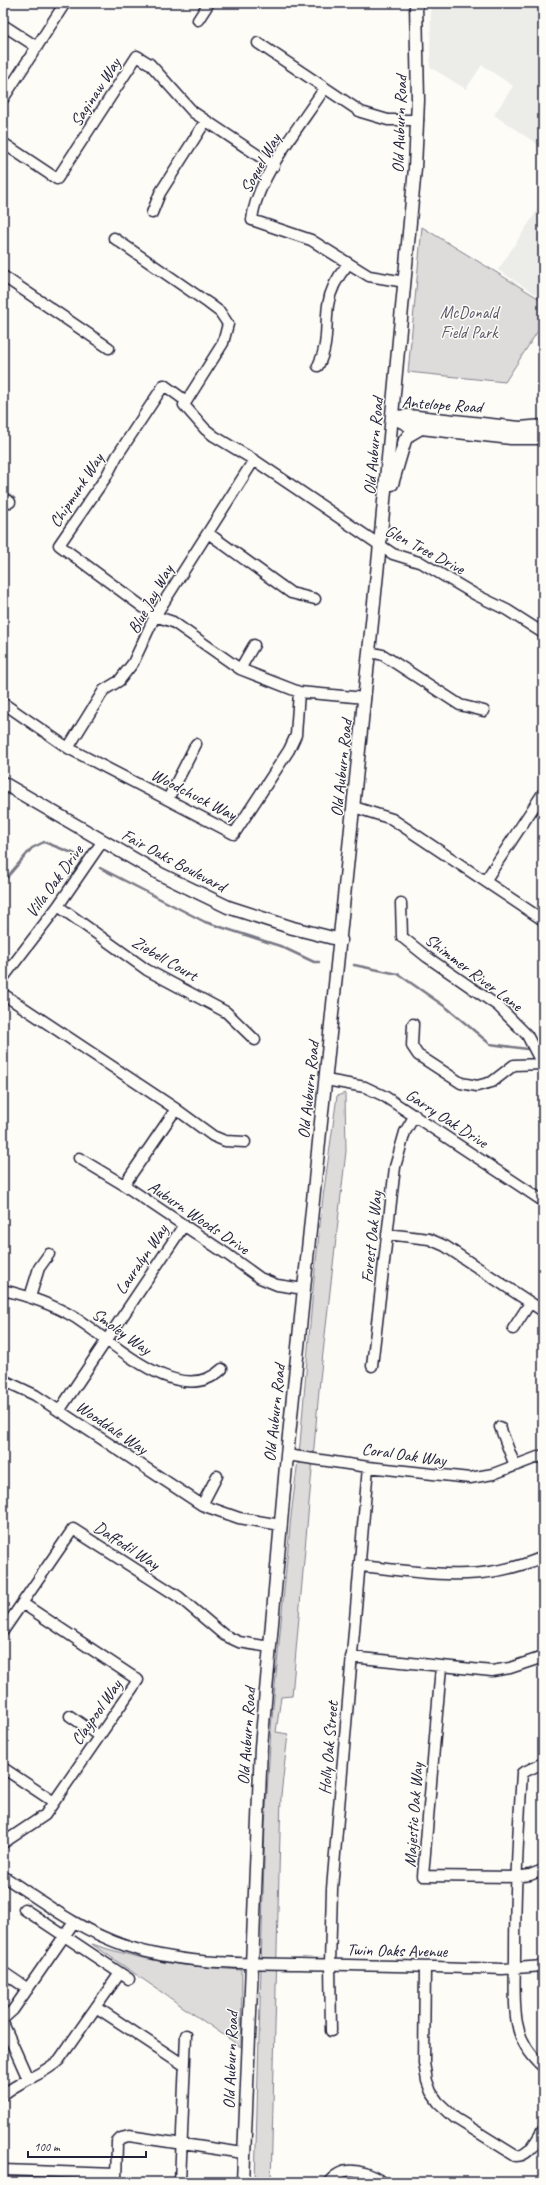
<svg xmlns="http://www.w3.org/2000/svg" width="546" height="2185" viewBox="0 0 546 2185" font-family="Caveat,sans-serif">
<rect width="100%" height="100%" fill="#fdfcf7"/>
<filter id="ink" filterUnits="userSpaceOnUse"><feTurbulence type="fractalNoise" baseFrequency=".025" numOctaves="2"/><feDisplacementMap in="SourceGraphic" scale="8" xChannelSelector="R" yChannelSelector="G"/><feConvolveMatrix kernelMatrix="1 2 1 2 8 2 1 2 1" color-interpolation-filters="sRGB"/></filter>
<g filter="url(#ink)">
<path fill="#ecece9" d="M431 3H543V148L494 115 513 86 482 65 466 89 430 67Z
M543 202V299L498 270Z"/>
<path fill="#dddcdb" stroke="#807f8b" d="M422 227 543 301V323L505 382 408 372Z
M345 1093 346 1151 320 1379 292 1696 281 1697 276 1732 288 1734 281 1795 271 2182H255L265 1825 271 1729 291 1516 300 1444 313 1289 323 1197 337 1096Z
M92 1944C143 1961 189 1967 242 1970L241 2047Z"/>
<g fill="none" stroke-linecap="round" stroke-linejoin="round">
<path stroke="#787885" stroke-width="2.5" d="M100 868 205 922 280 946 314 962H319
M3 882 32 848 44 842 75 854
M354 965 398 974 447 1008 490 1044 527 1049"/>
<defs>
<path id="minor" d="M198 20 209 3
M3 25 37 47
M258 43 361 112 388 120H418
M324 89C301 125 256 178 252 220L311 240 369 276 405 282
M3 99 65 3
M3 143 57 179 137 56 150 64 193 112 274 166
M152 213 160 193 205 122
M114 238 208 303 220 312 228 324 223 343 184 405 205 429 214 436 254 460 393 554 422 563 476 595 507 610 543 633
M3 276 109 348
M318 366C329 345 325 327 328 305 330 290 338 276 348 264
M186 401 164 385 117 456 106 477 59 545 155 616 173 622 240 669 299 692 365 698
M3 498 10 502
M208 533 291 593 315 599
M370 652 383 655 460 705 484 711
M240 669 254 645
M3 703 68 748 234 834 289 750 296 735 299 692
M68 748 104 690 119 681 133 663 155 616 254 460
M168 799 196 744
M354 807 392 819 543 920
M485 881 543 793
M401 903 402 937 427 957 498 1006 527 1035 543 1066
M58 906 147 970 226 1012 255 1040
M3 978 58 906 102 842
M3 994 176 1109 213 1136 225 1141 245 1142
M413 1024 412 1046 418 1055 461 1083 477 1086 492 1082 514 1065 542 1064
M326 1080 365 1087 384 1096 543 1201
M79 1158 124 1185 228 1255 260 1278 277 1285 304 1289
M124 1185 176 1109
M387 1234 429 1239 445 1246 543 1311
M3 1290C28 1296 52 1304 74 1317 112 1340 179 1410 222 1369
M30 1297 39 1268 49 1254
M513 1329 530 1303
M372 1366 395 1167 405 1132 415 1115
M3 1380 35 1395 202 1505 239 1518 281 1525
M59 1411 184 1225
M500 1427 515 1466
M287 1455 368 1467 470 1478 493 1474 543 1455
M202 1505 217 1476
M359 1566C426 1572 478 1585 543 1557
M3 1631 73 1529 179 1597 224 1635 239 1642 270 1647
M351 1657 492 1671 510 1668 543 1657
M441 1667 423 1876 515 1877 530 1875 543 1870
M70 1716 99 1736
M543 1763 522 1773C518 1833 515 1893 515 1953 515 1974 513 2004 517 2023 520 2041 530 2055 543 2067
M3 1768 54 1802
M3 1843 45 1815 138 1680 22 1603
M3 1876C43 1902 81 1931 126 1946 182 1965 242 1963 300 1964 368 1965 435 1967 503 1969L543 1966
M24 1909 129 1979
M425 1967 424 2063 427 2081 431 2092 438 2102 455 2118 516 2156C530 2156 536 2140 543 2130
M3 1972 28 1989
M96 2007 184 2065
M3 2019 13 2010 74 1922
M3 2023 28 2079
M331 2031 330 1964 332 1889 368 1467
M3 2095C20 2080 42 2076 59 2060L120 1973
M3 2170 116 2174
M116 2182 117 2142 121 2138 129 2136 243 2153
M180 2182 186 2035
M329 2182C344 2163 365 2171 383 2182"/>
<path id="major" d="M393 417 408 425 421 428 511 438H543
M394 417 408 416 520 428 543 426
M392 484 405 440 409 435 421 428
M3 783 160 874 228 907 293 928 341 940
M243 2182 261 1747 287 1455 380 544 415 168 418 100 416 3"/>
</defs>
<use href="#minor" stroke="#22223b" stroke-width="13"/>
<use href="#major" stroke="#22223b" stroke-width="15"/>
<use href="#minor" stroke="#fdfcf7" stroke-width="10"/>
<use href="#major" stroke="#fdfcf7" stroke-width="12"/>
</g>
</g>
<g text-anchor="middle" stroke-width="3" stroke-linejoin="round" paint-order="stroke">
<g font-size="17" fill="#22223b" stroke="#fdfcf7">
<text transform="translate(95 92) rotate(-57)" y="6">Saginaw Way</text>
<text transform="translate(399 124) rotate(-88)" y="6">Old Auburn Road</text>
<text transform="translate(260 163) rotate(-61)" y="6">Soquel Way</text>
<text transform="translate(442 404) rotate(4)" y="6">Antelope Road</text>
<text transform="translate(373 446) rotate(-85)" y="6">Old Auburn Road</text>
<text transform="translate(76 490) rotate(-57)" y="6">Chipmunk Way</text>
<text transform="translate(425 549) rotate(28)" y="6">Glen Tree Drive</text>
<text transform="translate(150 599) rotate(-61)" y="6">Blue Jay Way</text>
<text transform="translate(341 768) rotate(-84)" y="6">Old Auburn Road</text>
<text transform="translate(194 794) rotate(27)" y="6">Woodchuck Way</text>
<text transform="translate(174 860) rotate(28)" y="6">Fair Oaks Boulevard</text>
<text transform="translate(54 881) rotate(-54)" y="6">Villa Oak Drive</text>
<text transform="translate(165 958) rotate(30)" y="6">Ziebell Court</text>
<text transform="translate(474 972) rotate(37)" y="6">Shimmer River Lane</text>
<text transform="translate(308 1090) rotate(-84)" y="6">Old Auburn Road</text>
<text transform="translate(447 1118) rotate(33)" y="6">Garry Oak Drive</text>
<text transform="translate(199 1217) rotate(34)" y="6">Auburn Woods Drive</text>
<text transform="translate(371 1237) rotate(-84)" y="6">Forest Oak Way</text>
<text transform="translate(141 1259) rotate(-56)" y="6">Lauralyn Way</text>
<text transform="translate(122 1331) rotate(35)" y="6">Smoley Way</text>
<text transform="translate(274 1413) rotate(-84)" y="6">Old Auburn Road</text>
<text transform="translate(112 1427) rotate(34)" y="6">Wooddale Way</text>
<text transform="translate(404 1454) rotate(8)" y="6">Coral Oak Way</text>
<text transform="translate(127 1545) rotate(33)" y="6">Daffodil Way</text>
<text transform="translate(96 1712) rotate(-55)" y="6">Claypool Way</text>
<text transform="translate(246 1736) rotate(-86)" y="6">Old Auburn Road</text>
<text transform="translate(328 1748) rotate(-85)" y="6">Holly Oak Street</text>
<text transform="translate(413 1815) rotate(-86)" y="6">Majestic Oak Way</text>
<text transform="translate(397 1950) rotate(1)" y="6">Twin Oaks Avenue</text>
<text transform="translate(230 2060) rotate(-88)" y="6">Old Auburn Road</text>
</g>
<g font-size="17" fill="#5a5a6b" stroke="#fdfcf7">
<text x="469" y="318">McDonald<tspan x="469" dy="20">Field Park</tspan></text>
</g>
</g>
<rect width="546" height="2185" fill="none" stroke="#fdfcf7" stroke-width="16"/>
<rect x="8" y="8" width="530" height="2169" fill="none" stroke="#22223b" stroke-width="1.5" filter="url(#ink)"/>
<path d="M28 2151v6h118v-6" fill="none" stroke="#22223b" stroke-width="2"/>
<text x="34" y="2151" font-size="12" fill="#22223b" stroke="#fdfcf7" stroke-width="3" paint-order="stroke">100 m</text>
</svg>
